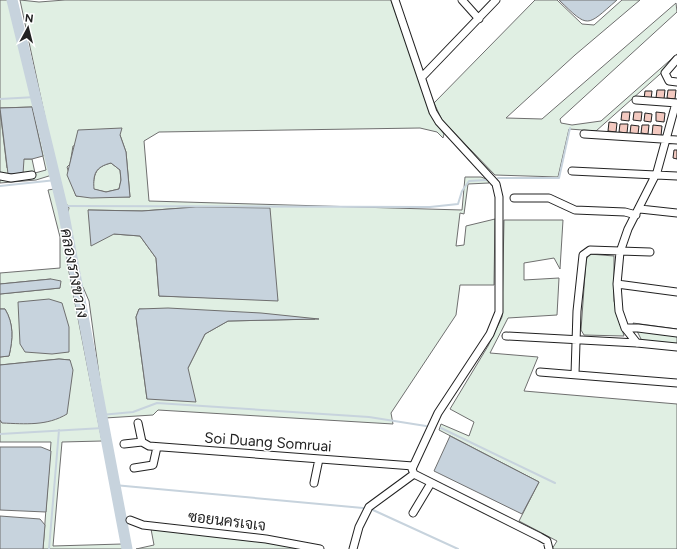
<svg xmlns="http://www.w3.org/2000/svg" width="677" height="549" viewBox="0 0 677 549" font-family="Figtree,Sarabun,sans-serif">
<rect width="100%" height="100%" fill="#fff"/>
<path fill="#e0efe3" stroke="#6f6f6f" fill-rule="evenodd" d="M0 0H10L52 171V175L36 180 0 183V110L7 168 24 159H32L35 173 46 170 32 107 0 108Z
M20 0 39 2 65 0H391L433 119 444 134 443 138 437 132 420 128 159 132 144 141 149 201 462 210 465 177H481L489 180V183L468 184 464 214 460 213 456 246 464 245 466 226 495 219 494 285H460L456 315 391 413 393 424 158 410 153 415 105 418 89 301 83 287 79 284 67 216 69 208 62 197ZM120 135 126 152 130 197 76 196 67 167 70 164 73 146ZM196 207 278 300 159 296 156 258 140 236 114 234 88 210 142 211ZM139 309 315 319 228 321 205 334 188 368 147 399 136 317Z
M535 0H557L582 24 594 25 622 0H640L575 55 506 118 542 119 676 3 677 12 560 119 561 123 572 125 601 121 677 54V59L596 131 569 129 558 177 495 175 442 120 434 103Z
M111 163 120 170 121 180 119 189 106 192 93 189C94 174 95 167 111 163Z
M54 189 62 222 68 267 102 441 62 442 53 546 122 544 123 549H43L51 442H0V420L2 423 70 360 59 359 0 365V357L9 356C13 339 14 324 5 309H0V294L60 288 51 279 0 284V273L60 268V237L48 190Z
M504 220H563L560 269 554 258 524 263V280L559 278 557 315 508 318 490 353 538 357 524 391 677 404V549H552L557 541 519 521 539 482 439 430 441 424 469 436 474 422 450 409 488 346 502 317Z
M589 254 614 256V301L624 336 584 335 581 330 586 260Z
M633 323 677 329V345L642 341Z
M151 529 296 546 304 549H136L154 545Z"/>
<path fill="#c7d3dd" stroke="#6f6f6f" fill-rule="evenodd" d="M559 0H617C586 27 589 29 559 0Z
M32 107 43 156 32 159H24L23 174H8L0 108Z
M122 128 120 135 126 152 130 197 91 198 76 196 67 175 78 130ZM111 163 120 170 121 180 119 189 106 192 94 189C93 174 95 167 111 163Z
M196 207 270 208 278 301 159 296 156 258 140 236 114 234 91 246 88 210 142 211Z
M51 279 61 281 60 288 0 294V284Z
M49 299 62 303 69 327V352L52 354 25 352 20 344 18 302Z
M168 308 261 313 319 319 228 321 205 334 188 368 196 402 147 399 136 317 139 309Z
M0 309H5C14 324 13 339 9 356L0 357Z
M59 359 70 360 73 370 67 414C47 426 26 424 2 423L0 420V365Z
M450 436 539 482 522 514 434 471Z
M0 447H41L51 451 46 512 0 510Z
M0 516 40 519 45 525 43 549H0Z"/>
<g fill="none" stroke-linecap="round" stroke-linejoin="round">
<path stroke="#c7d3dd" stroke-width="2" d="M0 99 36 97
M498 178H559L570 128
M0 186 56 180
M62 206 430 207 458 204 462 191 469 181 486 180
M101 415 133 412 157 403 369 417 426 426
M441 428 555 483
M0 434 103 428
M114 485 363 508
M373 510 458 549
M49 549 59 430"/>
<path stroke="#c7d3dd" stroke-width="11" d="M12 0 63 210 127 549"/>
</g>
<path fill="#f3c9c0" stroke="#222" d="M657 90H665L664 99 656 98Z
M668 90H676L675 99 667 98Z
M645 91H652L651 100 644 99Z
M622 112H630L629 121 621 120Z
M634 112H642L641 121 633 120Z
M656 112 665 113 664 122 656 121Z
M645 113 652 114 651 122 644 121Z
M609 122 617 123 616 132 608 131Z
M620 124H628L627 133 619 132Z
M631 125 639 126 638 134 630 133Z
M642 125H649L648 134 641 133Z
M653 125 662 126 661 136 652 135Z
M674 150H677V159L673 158Z"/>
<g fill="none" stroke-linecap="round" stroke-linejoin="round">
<defs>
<path id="minor" d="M395 0 433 112 439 122 496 184 499 197V312L490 334 438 413 412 469 414 474 540 537 547 541 549 549
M462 0 479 19
M677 59 665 73 669 81 677 82
M422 77 496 0
M636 100 677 103
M584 134 677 140
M572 171 677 176
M0 176 11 178 32 175
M514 198H549L575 210 625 212 636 215
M640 209 677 213
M617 284 677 292
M625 328H638L677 333
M506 336 637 343 677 347
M637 343 625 328 619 311 617 284 620 252 628 229 657 172 676 103
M540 372 677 383
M575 374 577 311 583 255 590 250 650 252
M138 423 142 442 149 446 413 466
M124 444 142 442
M134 468 153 465 157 447
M314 483 319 459
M413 513 431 483
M130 520 143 525 266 539 320 549
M353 549 359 527 369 507 414 474"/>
</defs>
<use href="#minor" stroke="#222" stroke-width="9"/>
<use href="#minor" stroke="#fff" stroke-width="7"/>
</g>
<g text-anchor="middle" stroke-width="3" stroke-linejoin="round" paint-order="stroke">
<g font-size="15" fill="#222" stroke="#fff">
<text transform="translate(268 442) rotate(4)" y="5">Soi Duang Somruai</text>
<text transform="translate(227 521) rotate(7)" y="5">ซอยนครเจเจ</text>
</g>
<g font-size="16" font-style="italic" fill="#222" stroke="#fff">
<text transform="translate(75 273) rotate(79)" y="6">คลองรางขวาง</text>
</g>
</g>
<g transform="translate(28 28) rotate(7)" stroke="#ffffff" stroke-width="3" paint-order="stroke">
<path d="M0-3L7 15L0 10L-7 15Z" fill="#222222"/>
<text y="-6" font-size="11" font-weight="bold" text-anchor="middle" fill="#222222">N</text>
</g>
</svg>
